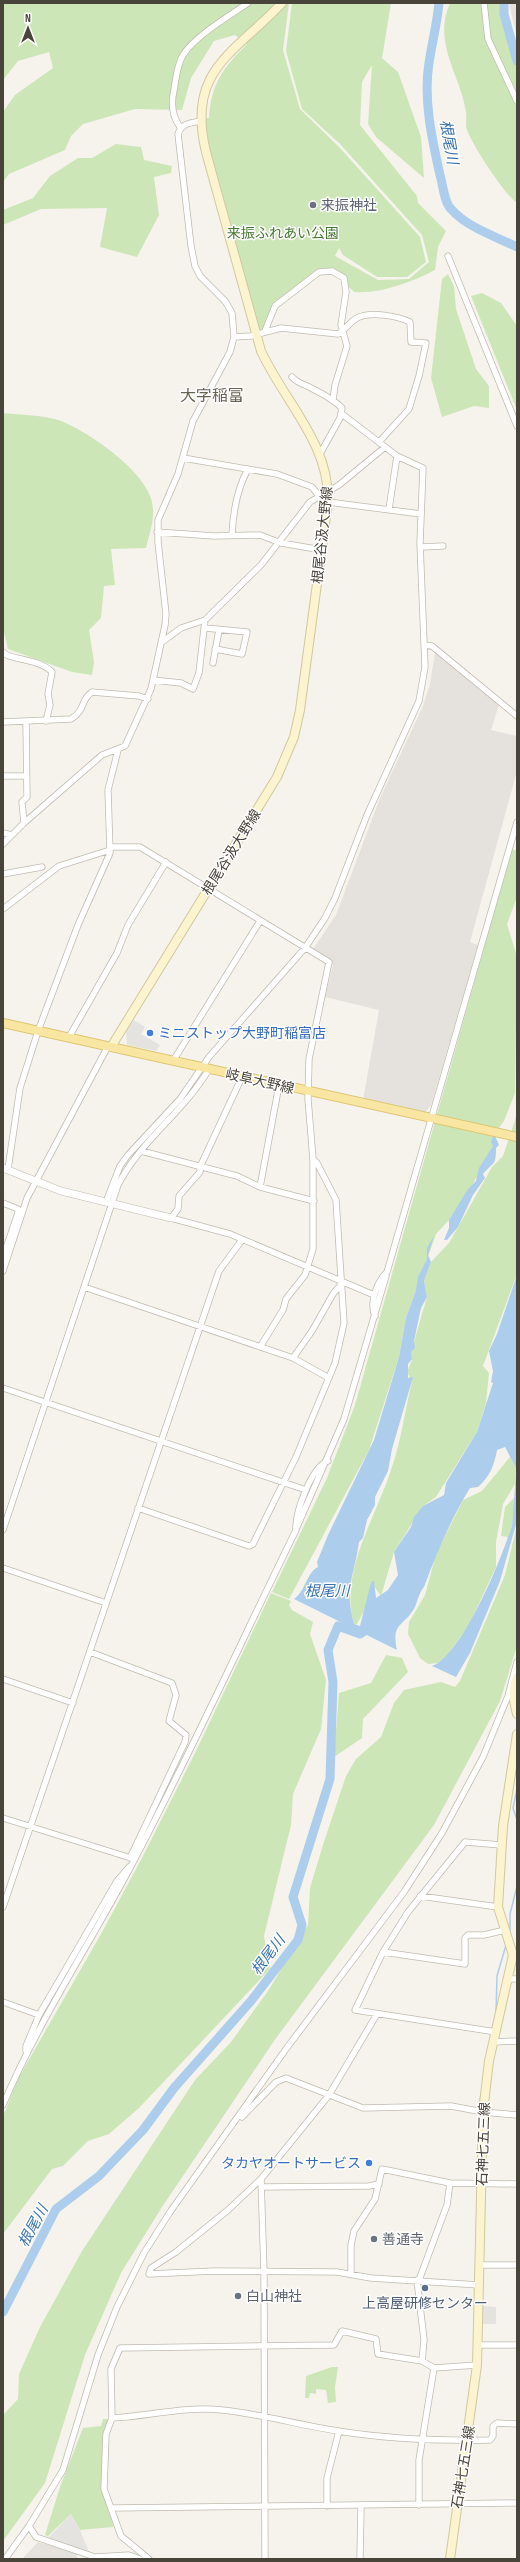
<svg xmlns="http://www.w3.org/2000/svg" width="520" height="2562" viewBox="0 0 520 2562" font-family="'Sofia Sans Condensed','Noto Sans JP',sans-serif">
<rect width="100%" height="100%" fill="#f5f3ec"/>
<path fill="#e5e2dd" d="M509 3H517V38Z
M435 652 499 705 491 730 517 736V771L470 942 478 945 431 1105 425 1113 363 1100 379 1010 325 997 333 965 330 959 313 949 336 915 380 798 423 706 430 684Z
M38 2542 77 2553V2559H22Z"/>
<path fill="#cde6b8" d="M3 3H289L283 50 300 109 340 148 420 237 426 262 407 277H377L343 255 339 248 335 256 378 280 409 279 429 262 422 235 340 144 302 109 286 51 292 3H391L382 58 398 72 421 137 424 178 376 137 368 124 372 65 362 82 360 125 417 196 418 203 446 231 438 247 435 270C411 282 382 294 354 292L339 277 324 268 320 269 273 303 265 330 259 332 208 144 205 118H209C211 84 223 68 247 44L235 35 214 41 191 78 182 110 135 109 83 124 71 136 65 150 9 174 3 182V112L15 95 53 68 49 52 18 61 3 80Z
M450 3H500V16L517 61V203C504 194 473 146 467 130 465 125 467 118 466 112 461 76 432 43 450 3Z
M116 144 141 147 144 160 172 166 171 173 154 177 159 215 137 257 100 247 107 208 41 209 3 225V210L33 198 50 176 78 158H92Z
M448 274 454 286 456 309 476 369 489 386V408L474 406 442 417 431 378 442 279Z
M482 293 501 303 517 326V410L471 296Z
M3 413C21 415 44 415 61 421 89 432 153 475 153 509 154 521 149 536 146 548L111 549 115 585 104 586 101 618 89 630 94 662 92 675 72 672 8 649 3 628Z
M512 849 517 851V897L507 924 517 957 515 1093 504 1121 493 1136V1146L472 1186 449 1220 436 1234 406 1318 399 1357 369 1450 289 1599 272 1592 327 1478 355 1405Z
M517 1114V1274L483 1366 489 1373 486 1403 477 1432 436 1497 423 1506 394 1552 381 1596 371 1582 365 1609 357 1624 354 1625C339 1571 375 1520 391 1470 401 1442 405 1410 412 1381L407 1372 412 1360 411 1352 427 1297 424 1281 431 1262 449 1243 492 1167 503 1156Z
M510 1457 516 1468 515 1484 503 1504 496 1542V1567L470 1623 459 1639 447 1656 438 1663 428 1664 420 1658 408 1634 409 1622 425 1595 436 1554 463 1500 482 1491Z
M515 1497 512 1526 508 1537 501 1536 505 1507Z
M517 1525V1646L500 1701 434 1825 274 2041 162 2207 121 2273 85 2355 45 2483 3 2541V2415L18 2399 19 2374 40 2327 82 2251 195 2080 231 2042 268 1991 308 1925 310 1888 323 1845 346 1776 356 1759 381 1737 394 1703 404 1690 441 1682 455 1687 460 1681 505 1575Z
M271 1593 291 1601 289 1605 292 1610 313 1622 310 1634 326 1680 321 1729 293 1794 291 1825 264 1936 270 1969 139 2108 109 2134 88 2141 63 2166 52 2169 3 2234V2116L19 2077 101 1934 143 1856 197 1749Z
M386 1655 402 1658 408 1672 363 1719 362 1738 334 1757 339 1693 371 1683Z
M332 2367H338L335 2387 336 2402 328 2403 326 2390 316 2389V2394L310 2393 309 2398H305L306 2376Z
M103 2419H110L103 2435 102 2491 112 2514 113 2527 80 2530 71 2514 48 2536 45 2535 60 2487 83 2428 101 2426Z"/>
<path fill="#e4e3e0" d="M134 1020 145 1027 141 1034 160 1045 156 1051 127 1045 126 1032Z
M481 2306 496 2307V2324H480Z
M71 2514 80 2530 89 2552 46 2540Z"/>
<path fill="#adcdec" d="M493 1136H495L499 1145 496 1148C496 1166 494 1161 483 1174L485 1178 473 1195 458 1227 447 1240H444L449 1228V1220L468 1189 476 1181 479 1168 493 1146 491 1142Z
M434 1236 428 1255 431 1262 424 1281 427 1297 421 1308 414 1341 415 1348 411 1352 412 1359 408 1364V1378L413 1377 392 1449 388 1471 375 1497V1505L367 1520 363 1538 359 1542C354 1578 344 1587 354 1624L360 1626 371 1582 374 1581 376 1598 388 1590 398 1575 394 1552 411 1527 414 1517 423 1506 444 1495 446 1483 477 1432 493 1383 491 1382 493 1371 489 1351 497 1334 517 1275V1521L500 1581 470 1653 456 1677 432 1666C460 1657 498 1567 508 1537L512 1526 516 1473V1468L505 1447 497 1450C494 1466 490 1476 478 1487L470 1488C451 1519 437 1552 424 1587 418 1594 418 1601 414 1609 403 1627 391 1623 397 1650L294 1599C306 1591 306 1573 318 1567L317 1562 328 1535 374 1440 399 1357 406 1318 416 1290 418 1277 427 1259V1248Z"/>
<g fill="none" stroke-linecap="round" stroke-linejoin="round">
<path stroke="#adcdec" stroke-width="1.5" d="M517 1789 513 1808 517 1820
M510 1931V1914L517 1886
M496 2013 497 1976 506 1945
M478 2110 482 2090"/>
<path stroke="#adcdec" stroke-width="9" d="M439 3C437 24 432 43 429 63 423 99 432 139 440 175 443 185 444 202 451 209 468 228 495 236 517 247
M504 3V14L517 61
M3 2312 56 2209 99 2176 143 2130 174 2088 251 2001 298 1940 302 1925 293 1897 330 1779 333 1682 328 1650 338 1626 360 1634 372 1626"/>
<defs>
<path id="minor" d="M484 3 488 39 517 101
M180 127C172 116 171 103 174 90 176 78 177 65 183 55 195 36 229 16 248 3
M448 256 517 426
M265 331 275 306 319 272 332 271 344 278 346 292 341 325 347 346 335 385 333 400
M234 337 251 336 281 328 338 334C345 330 350 322 357 318 370 311 398 316 410 322L411 342 426 343 419 376 409 409 380 441
M292 377C298 384 305 384 313 389 323 394 334 400 342 408L340 418 320 454
M183 458 277 474 312 487 319 496
M328 502 421 514
M389 509 397 456
M157 532 214 536 260 535 281 543 322 550
M232 535C233 513 237 489 248 469
M421 547 443 546
M205 628 247 632 242 654 215 649
M162 642 181 628 205 620 261 565 310 502 339 485 385 447
M424 645 432 646 517 716
M3 652C8 660 39 658 52 672L48 694 50 705 46 721
M213 663 219 630
M153 680 181 683 193 689 199 673 205 620
M3 722 71 719C86 710 80 700 92 692L139 696 148 699
M3 776H26
M24 823 22 802 27 797 26 721
M3 833 12 835
M3 844 24 823 102 755 125 746 151 689 165 625 166 614 158 542V520L178 474 193 421 230 352 234 337 232 313 225 301 200 276 195 266 191 246 178 134C182 123 190 123 201 121
M110 847H140L329 962 309 1059 308 1099 313 1159V1249L305 1275 286 1299 283 1310 260 1347
M3 874 42 867
M3 909 59 866 110 850
M69 1037 117 953 128 925 166 862
M173 1061 260 921
M242 1077 200 1167V1172L179 1196 178 1209 171 1218 230 1234 374 1295
M141 1151 237 1176 260 1187 314 1201
M8 1169 20 1088 38 1031 78 925 110 853 108 790 118 750
M260 1187 279 1085
M106 1202 120 1166 128 1155 180 1099 209 1057 305 948 325 918 335 898 367 815 419 701 425 667 420 543 423 468 397 456 342 414
M3 1203 18 1209V1213L22 1214
M3 1257 18 1213
M3 1271 27 1198 107 1048 111 1047
M84 1287 293 1358 329 1378
M375 1316C369 1302 377 1282 387 1272L517 822
M293 1358 312 1331 333 1294 343 1282
M3 1388 306 1490
M138 1508 249 1546 253 1544 296 1457 335 1363 344 1323 336 1200 317 1163 313 1159
M297 1527 344 1419 386 1276
M3 1530 118 1185C140 1141 184 1112 209 1069
M3 1568 106 1603
M90 1652 172 1683 176 1695 169 1721 186 1735 185 1742 130 1858
M3 1679 73 1703
M3 1818 134 1859
M420 1896 498 1907
M3 1907 219 1271 242 1240
M383 1952 465 1964V1938L468 1935H484L505 1930
M508 1979H517
M3 2002 39 2015 26 2046V2051
M377 2014 329 2095 261 2179 228 2210 176 2252 151 2268 149 2274 214 2271 337 2272 371 2278 479 2285
M39 2015 117 1881 129 1867
M496 2032 355 2010 383 1952 408 1912 465 1842 501 1845
M493 2042 517 2041
M3 2105C38 2022 88 1947 130 1868 189 1757 241 1642 296 1530 295 1513 311 1467 328 1461
M242 2117 276 2082 286 2078 363 2108 451 2106 483 2112 517 2115
M261 2179 264 2272 265 2559
M262 2187 369 2186 379 2184
M481 2265H517
M351 2274V2245L354 2231 375 2199 382 2169 450 2183 517 2184
M417 2280 424 2340 422 2361
M419 2280 447 2205 450 2183
M478 2345H517
M112 2418C149 2416 185 2406 222 2410 261 2414 299 2425 338 2431 388 2439 439 2441 490 2440L493 2436V2426L497 2423 517 2424
M419 2505V2460L434 2368
M327 2506V2478L339 2431
M113 2508 517 2503
M29 2526 36 2537 95 2557 129 2555 140 2559
M5 2559 29 2526 63 2470 98 2355 117 2307 144 2253 170 2212 286 2049 404 1892 442 1833 483 1757 508 1696 517 1662
M149 2559 121 2536 104 2489 106 2434 112 2418 111 2369 120 2348 334 2345 342 2331 376 2339 378 2354 422 2361 434 2368 477 2365
M360 2559 361 2507"/>
<path id="tertiary" d="M3 1168 61 1191 171 1218"/>
<path id="secondary" d="M111 1047 277 777 294 737 300 710 328 502C330 444 284 401 261 351L206 152C186 70 234 54 282 3
M517 1677C512 1692 513 1699 517 1714
M450 2559 477 2365 483 2112 489 2061 513 1955 498 1907 503 1826 517 1734"/>
<path id="primary" d="M3 1023 517 1137"/>
</defs>
<use href="#minor" stroke="#c0bbaf" stroke-width="7"/>
<use href="#tertiary" stroke="#c0bbaf" stroke-width="8"/>
<use href="#secondary" stroke="#d1c89f" stroke-width="10"/>
<use href="#primary" stroke="#ddc672" stroke-width="10"/>
<use href="#minor" stroke="#fff" stroke-width="5.5"/>
<use href="#tertiary" stroke="#fff" stroke-width="7"/>
<use href="#secondary" stroke="#fbf4cf" stroke-width="8"/>
<use href="#primary" stroke="#f8e6a2" stroke-width="8"/>
</g>
<g fill="#6b7280" stroke="#fff" stroke-width="1.5">
<circle cx="313" cy="205" r="4"/>
<circle cx="374" cy="2239" r="4"/>
<circle cx="238" cy="2296" r="4"/>
</g>
<g fill="#3f7fe0" stroke="#fff" stroke-width="1.5">
<circle cx="150" cy="1033" r="4"/>
<circle cx="369" cy="2163" r="4"/>
</g>
<circle fill="#5c6f8a" stroke="#fff" stroke-width="1.5" cx="425" cy="2288" r="4"/>
<g text-anchor="middle" stroke-width="3" stroke-linejoin="round" paint-order="stroke">
<g font-size="14" fill="#5b616d" stroke="#fff" text-anchor="start">
<text x="321" y="210">来振神社</text>
<text x="382" y="2244">善通寺</text>
<text x="246" y="2301">白山神社</text>
</g>
<g font-size="14" fill="#457830" stroke="#fff">
<text x="283" y="238">来振ふれあい公園</text>
</g>
<g font-size="14" fill="#49443a" stroke="#fff">
<text transform="translate(322 535) rotate(-84)" y="5">根尾谷汲大野線</text>
<text transform="translate(231 852) rotate(-58)" y="5">根尾谷汲大野線</text>
<text transform="translate(260 1081) rotate(13)" y="5">岐阜大野線</text>
<text transform="translate(483 2144) rotate(-88)" y="5">石神七五三線</text>
<text transform="translate(463 2467) rotate(-81)" y="5">石神七五三線</text>
</g>
<g font-size="14" fill="#366cbe" stroke="#fff" text-anchor="start">
<text x="158" y="1038">ミニストップ大野町稲富店</text>
<text x="361" y="2168" text-anchor="end">タカヤオートサービス</text>
</g>
<g font-size="14" fill="#4e5e75" stroke="#fff">
<text x="425" y="2308">上高屋研修センター</text>
</g>
<g font-size="15" font-style="italic" fill="#3973af" stroke="#fff">
<text transform="translate(449 142) rotate(80)" y="5">根尾川</text>
<text x="327" y="1596">根尾川</text>
<text transform="translate(268 1955) rotate(-53)" y="5">根尾川</text>
<text transform="translate(33 2226) rotate(-61)" y="5">根尾川</text>
</g>
<g font-size="16" fill="#6b6352" stroke="#fff">
<text x="212" y="401">大字稲富</text>
</g>
</g>
<rect width="520" height="2562" fill="none" stroke="#49443a" stroke-width="8"/>
<g transform="translate(28 28)" stroke="#ffffff" stroke-width="3" paint-order="stroke">
<path d="M0-3L7 15L0 10L-7 15Z" fill="#49443a"/>
<text y="-6" font-size="11" font-weight="bold" text-anchor="middle" fill="#49443a">N</text>
</g>
</svg>
